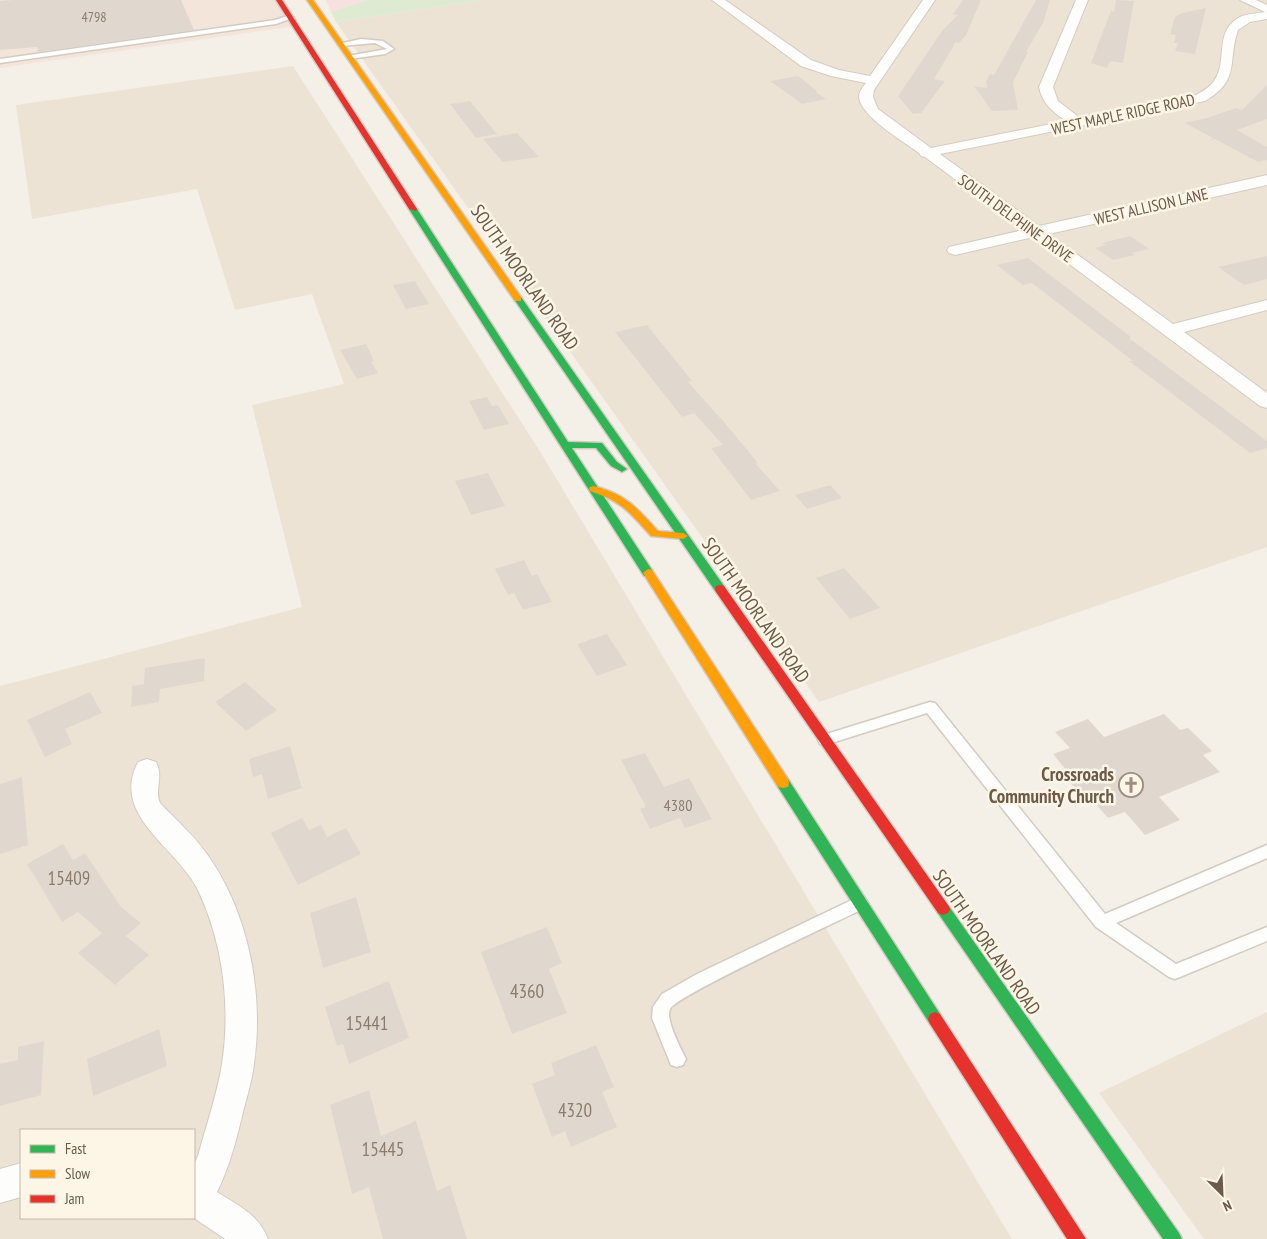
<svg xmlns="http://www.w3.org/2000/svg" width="1267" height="1239" viewBox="0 0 1267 1239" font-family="'PT Sans Narrow',sans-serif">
<rect width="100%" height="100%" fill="#f4f0e7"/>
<path fill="#ede3d4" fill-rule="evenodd" d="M484 0H1267V547L819 702 336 22Z
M293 66 541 453 1012 1239H0V686L302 607 252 405 344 384 312 294 235 310 197 189 32 219 16 105ZM21 1130H194V1218H21Z
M1267 1012V1239H1204L1099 1093Z"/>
<path fill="#f4e5da" d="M0 0H279L296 26 0 68Z"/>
<path fill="#f6e1de" d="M326 0H368L331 12Z"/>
<path fill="#dfead2" d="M368 0H484L336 22 331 12Z"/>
<path fill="#e0d8cf" d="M12 0H181L194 30 38 52 37 47 0 50V1Z
M963 0H981L966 35 959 43 956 42 934 79 945 81 921 113 913 114 898 96 942 31 958 15 953 14Z
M1036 0H1050L1043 23 1026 52H1028L1013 82 1018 110 992 111 974 86 987 88 986 82 990 74 994 75Z
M1116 0 1134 1 1123 63 1110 61 1107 68 1091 63 1111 11 1114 12Z
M1206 8 1195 54 1175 51 1178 43H1174L1176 35 1170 34 1175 17 1182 13Z
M798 76 817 91 816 92 826 99 802 104 770 81Z
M1267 85V119L1237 130 1267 147V160L1258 162 1215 139 1210 141 1213 138 1185 123 1207 118 1236 108 1242 110Z
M470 101 497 134 476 138 450 104Z
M517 133 539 157 503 162 483 139Z
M1130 236 1149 249 1132 253 1135 255 1113 260 1095 248 1106 245 1102 243Z
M1267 256V279L1244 285 1218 267Z
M1028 258 1131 337 1129 338 1267 441V448L1250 453 1129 361H1133L1032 283 1023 285 997 265Z
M415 281 429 304 406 309 393 285Z
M647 325 692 381 688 382 724 422 758 463 756 464 780 491 751 500 711 448 723 445 694 413 682 417 615 332Z
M366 344 374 361 371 362 378 373 357 379 340 350Z
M487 397 492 406 498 405 509 424 484 430 469 401Z
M488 473 505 506 471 515 455 481Z
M830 485 842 498 807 509 795 495Z
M524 560 532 576 537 574 552 602 523 610 514 593 508 595 495 569Z
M844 568 880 608 850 619 816 578Z
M607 634 627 665 597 676 577 644Z
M205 658 204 681 160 689 159 702 131 707 132 686 144 684 145 668Z
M245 682 277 710 246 731 215 702Z
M90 692 102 713 65 729 72 744 45 757 27 720Z
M1164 714 1180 730 1188 728 1212 751 1203 755 1220 772 1159 797 1180 820 1145 835 1125 812 1108 818 1093 801 1088 803 1062 773 1067 771 1053 754 1070 748 1055 732 1088 719 1104 737Z
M290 746 302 788 268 799 262 774 253 777 249 759Z
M645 753 664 787 689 778 712 819 685 828 680 818 650 829 640 809 646 807 621 760Z
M22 777 28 845 0 854V784Z
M302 818 309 830 321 825 327 837 346 828 361 854 298 885 271 833Z
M63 844 73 860 85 853 121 907 141 923 126 936 149 955 115 985 78 953 102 933 78 912 62 922 27 864Z
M356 897 371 952 323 968 310 913Z
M547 927 562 963 549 969 567 1013 512 1034 481 952Z
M389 981 409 1038 349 1064 343 1044 337 1046 325 1007Z
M159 1029 167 1066 93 1096 87 1059Z
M44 1041 41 1095 0 1106V1064L18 1060V1047Z
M596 1045 614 1087 602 1092 617 1127 571 1147 565 1131 552 1137 532 1084 555 1075 551 1063Z
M369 1090 381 1136 416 1121 437 1191 450 1185 467 1239H383L369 1187 352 1194 330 1105Z"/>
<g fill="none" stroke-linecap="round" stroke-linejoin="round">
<defs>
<path id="lane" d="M290 15 292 18 276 24 0 63V59L275 20Z
M361 39 383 41 394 49 385 54 350 59 347 57 348 56 387 49 375 43 341 46 338 44Z
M930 702 935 703 1105 914 1267 845V858L1116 923 1176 964 1267 927V941L1175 979 1169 977 1096 927 927 713 825 745 820 744 818 740 820 736Z
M860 896 865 898 868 903 865 908C839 921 677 995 670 1009 665 1019 681 1049 686 1059L683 1065 677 1067 671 1065 652 1018 653 1007 662 994 697 974Z"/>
<path id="street" d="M712 0H725L811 60 839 70 870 76 923 0H935L874 90 873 97 878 109 931 148 1066 121C1053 112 1042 103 1039 87L1076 0H1088L1053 87 1058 101 1080 118 1196 95C1203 91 1210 87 1214 81 1229 60 1212 30 1242 16 1248 14 1258 13 1265 12L1240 0H1256L1267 5V19L1250 22 1238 30C1227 63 1241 80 1205 101L940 154 1039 226 1267 175V185L1049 234 1173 324 1267 300V310L1184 332 1267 393V408L1260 406 1033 237 955 255 949 253 947 250 949 247 1023 230 925 157 921 156 919 153C903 141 861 117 859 97 859 91 863 87 866 83L831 76 801 66Z
M147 759 156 762C164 777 154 790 160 803 176 820 196 837 209 857 249 915 264 994 254 1064 252 1080 247 1097 243 1112 236 1141 230 1165 217 1192 239 1206 258 1214 268 1239H225L194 1218V1164L198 1156C206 1126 217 1095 222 1064 231 1006 223 943 198 890 177 847 110 816 138 762Z
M21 1163V1197L0 1203V1169Z"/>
<path id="fast" d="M410 207 417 209 568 442 602 443 617 462 627 469 622 472 611 466 596 448H572L652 570 653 573 652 576H644L409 209Z
M515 297H521L724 586 725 589 724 592H716L514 299Z
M783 778 788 779 940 1014 942 1019 940 1024 935 1026 930 1024 778 787 777 783 778 779Z
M943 903 948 905 1179 1233 1182 1239H1163L938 913 936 909 938 905Z"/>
<path id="slow" d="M307 0H313L521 297V301H515Z
M594 486C627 495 636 507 658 531L683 533 688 536 683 539 651 536C629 512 623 502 590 491L589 489 590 487Z
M648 569 652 570 788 779 789 783 788 787 783 788 778 787 643 573Z"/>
<path id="jam" d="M276 0H282L417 209 416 211 409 209Z
M720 585 724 586 948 905 950 909 948 913 943 915 938 913 716 592 715 589 716 586Z
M935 1012 940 1014 1086 1239H1067L930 1024 928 1019 930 1014Z"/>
</defs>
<use href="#lane" stroke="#d2cbc3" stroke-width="3"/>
<use href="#street" stroke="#d2cbc3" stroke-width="2"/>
<use href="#fast" stroke="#d3ccc3" stroke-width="3"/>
<use href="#slow" stroke="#d3ccc3" stroke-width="3"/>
<use href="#jam" stroke="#d3ccc3" stroke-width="3"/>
<use href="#lane" fill="#fdfdfb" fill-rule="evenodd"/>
<use href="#street" fill="#fdfdfb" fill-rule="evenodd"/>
<use href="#fast" fill="#30b455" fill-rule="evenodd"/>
<use href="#slow" fill="#ff9f0a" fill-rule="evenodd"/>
<use href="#jam" fill="#e5322d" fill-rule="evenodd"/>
</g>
<defs>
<symbol id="church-ring" viewBox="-11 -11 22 22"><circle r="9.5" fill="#fdf6e6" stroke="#9d8e81" stroke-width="1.5"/><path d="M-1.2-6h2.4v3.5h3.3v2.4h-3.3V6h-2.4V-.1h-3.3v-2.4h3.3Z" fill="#9d8e81"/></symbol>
</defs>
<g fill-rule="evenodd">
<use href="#church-ring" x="1117" y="771" width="28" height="28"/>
</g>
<g text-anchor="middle" stroke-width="5" stroke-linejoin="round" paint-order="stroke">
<g font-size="14" fill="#8c7c6e">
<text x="94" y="22">4798</text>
</g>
<g font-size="16" fill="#6e5a4a" stroke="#fdf6e6">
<text transform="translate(1123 114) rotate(-12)" y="6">WEST MAPLE RIDGE ROAD</text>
<text transform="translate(1151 206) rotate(-13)" y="6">WEST ALLISON LANE</text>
<text transform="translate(1016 218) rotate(36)" y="6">SOUTH DELPHINE DRIVE</text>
</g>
<g font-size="16" fill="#8c7c6e">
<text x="678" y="811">4380</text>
</g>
<g font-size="19" fill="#6e5a4a" stroke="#fdf6e6">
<text transform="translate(525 277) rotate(55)" y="7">SOUTH MOORLAND ROAD</text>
<text transform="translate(756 610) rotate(55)" y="7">SOUTH MOORLAND ROAD</text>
<text transform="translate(987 942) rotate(55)" y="7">SOUTH MOORLAND ROAD</text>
</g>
<g font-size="19" font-weight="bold" fill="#6e5a4a" stroke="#fdf6e6" text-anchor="end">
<text x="1114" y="781">Crossroads<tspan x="1114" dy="22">Community Church</tspan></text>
</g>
<g font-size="19" fill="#8c7c6e">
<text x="69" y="885">15409</text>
<text x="527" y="998">4360</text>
<text x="367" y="1030">15441</text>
<text x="575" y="1117">4320</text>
<text x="383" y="1156">15445</text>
</g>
</g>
<rect x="20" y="1129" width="175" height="90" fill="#fdf6e6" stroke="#c4b8a8"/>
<rect x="30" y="1145" width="25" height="8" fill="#30b455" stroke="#c4b8a8"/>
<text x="65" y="1154" font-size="15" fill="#6e5a4a">Fast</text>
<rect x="30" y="1170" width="25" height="8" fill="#ff9f0a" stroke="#c4b8a8"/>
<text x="65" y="1179" font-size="15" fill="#6e5a4a">Slow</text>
<rect x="30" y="1195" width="25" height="8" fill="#e5322d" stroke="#c4b8a8"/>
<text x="65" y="1204" font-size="15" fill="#6e5a4a">Jam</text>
<g transform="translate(1222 1194) rotate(156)" stroke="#fdf6e6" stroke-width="4" paint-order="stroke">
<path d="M0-4L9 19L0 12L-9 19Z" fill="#6e5a4a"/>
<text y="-8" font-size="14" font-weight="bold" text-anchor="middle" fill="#6e5a4a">N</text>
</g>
</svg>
